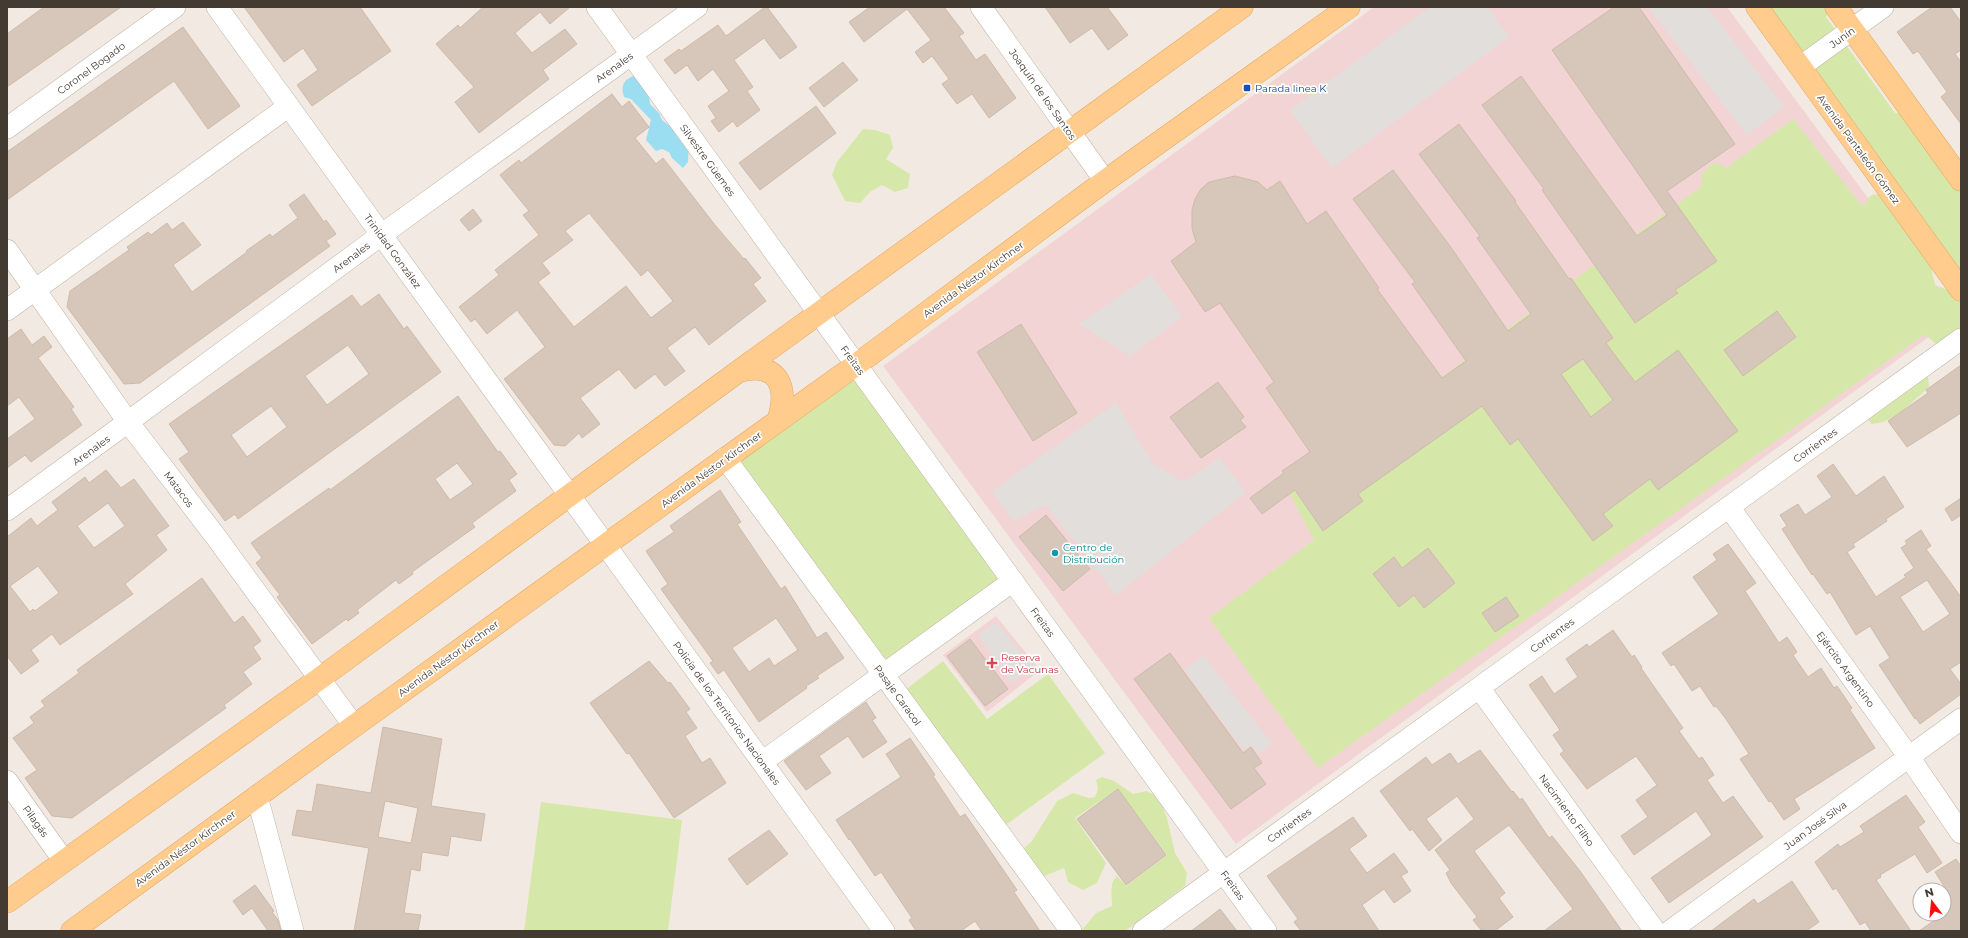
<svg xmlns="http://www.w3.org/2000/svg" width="1968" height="938" viewBox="0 0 1968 938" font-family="Montserrat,sans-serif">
<rect width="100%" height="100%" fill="#f2eae2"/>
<path fill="#f3d4d5" d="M1374 7H1727L1956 317 1236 844 883 366Z
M996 616 1040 670 987 712 943 655Z"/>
<path fill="#d6e8a9" d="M1758 7H1827L1828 13 1826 17 1895 113 1916 114 1961 187V290Z
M1793 119 1863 207C1868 198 1870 192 1882 195L1930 263 1935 285 1961 295V332L1937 345 1925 334 1318 768 1209 618 1314 540 1288 490 1702 186C1699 173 1704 170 1715 163L1723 165 1725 169Z
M863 129 876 130 890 135 893 148 886 159 910 174 908 188 895 192 882 185 870 192 860 203 845 201 832 175 837 162Z
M855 371 1005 580 883 668 732 459Z
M1928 376 1929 387C1913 401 1894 423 1872 424L1868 420 1869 410 1898 398 1906 384Z
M943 661 987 719 1048 674 1105 753 1003 827 905 690Z
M1102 777 1114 781 1133 794 1146 791 1159 797 1167 818 1175 853 1187 873 1185 886 1125 931H1081L1096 913 1112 906C1112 896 1109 882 1117 876L1126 886 1167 855 1118 789 1075 818 1106 863 1097 883 1083 890 1068 882 1064 868 1042 877 1022 882 1009 862 1032 841 1057 801 1073 793 1089 798 1095 797 1098 789 1096 780Z
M541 802 682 820 668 931H524Z"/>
<path fill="#e2dedb" d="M1430 7H1487L1509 37 1332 168 1290 110Z
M1648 7H1707L1784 107 1747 135Z
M1151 274 1182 317 1130 356 1079 324Z
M1116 403 1153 464 1184 482 1219 458 1246 492 1116 595 1046 505 1013 521 992 491Z
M996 622 1033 667 1011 683 978 635Z
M1204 656 1272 744 1258 754 1251 745 1243 750 1184 669Z"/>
<path fill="#9bddf1" d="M636 75 648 90 650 104 659 113 662 120 689 141 688 162 683 168 672 158 669 152 662 149 656 151 646 140 651 120 631 99 624 97C620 85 624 79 636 75Z"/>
<path fill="#d6c7ba" stroke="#cebaaa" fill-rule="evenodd" d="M44 7H121L7 87V34Z
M244 7H360L391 51 312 106 297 85 318 70 303 48 284 62Z
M483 7H570L550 24 540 12 515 33 532 53 565 29 577 44 543 70 549 79 479 133 455 102 474 87 436 44 458 25 460 28Z
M765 7H767L797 47 780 59 764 38 734 60 753 87 747 91 760 110 737 127 733 121 719 132 711 121 716 118 708 106 729 91 713 69 698 81 687 65 675 74 664 60 679 49 681 51 718 25 726 36Z
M870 7H944L964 33 959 36 976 60 985 54 1016 98 989 118 972 94 957 104 942 84 949 79 932 56 923 63 915 52 931 40 907 9 864 42 849 22Z
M1045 7H1107L1128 35 1108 50 1092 28 1070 43Z
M1614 7H1639L1735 144 1667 191 1717 261 1675 290 1678 293 1635 323 1542 190 1544 189 1482 105 1521 76 1637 236 1667 215 1552 50Z
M1932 7H1950L1961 22V50L1955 54 1961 62V124L1941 97 1947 92 1918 51 1913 54 1897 32Z
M183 27 240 106 208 129 174 81 7 200V152Z
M843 62 858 80 824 107 809 88Z
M612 94 622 107 629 101 649 127 635 138 656 164 663 158 715 225 744 259 745 258 761 278 753 284 766 301 709 345 695 327 667 348 685 371 665 386 655 374 635 389 619 369 580 398 600 424 582 438 579 433 565 446 554 445 504 379 545 347 517 310 487 334 475 319 471 322 459 307 499 275 495 270 539 235 523 215 529 211 500 175 519 160 521 163ZM589 213 641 276 648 270 673 301 651 318 626 286 574 327 538 282 550 273 542 263 573 240 565 231Z
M816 106 836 133 760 190 739 163Z
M1459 124 1516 201 1515 202 1569 279 1571 278 1613 338 1606 343 1635 382 1678 350 1738 431 1658 490 1650 479 1603 514 1613 526 1593 541 1518 439 1510 445 1482 406 1358 494 1363 501 1323 531 1295 490 1262 514 1250 498 1284 473 1282 471 1310 452 1266 388 1274 382 1220 303 1205 312 1171 261 1196 242 1192 228V210L1195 199 1201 189 1209 182 1235 176 1258 182 1267 190 1280 181 1307 224 1326 211 1379 288 1377 289 1442 378 1466 361 1412 284 1415 282 1353 199 1393 170 1450 246 1508 331 1531 314 1477 238 1480 236 1419 154ZM1583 359 1613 400 1591 417 1561 374Z
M304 194 324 222 326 220 336 234 326 241 330 246 140 383 124 384 67 307 70 291 129 250 127 247 148 232 151 235 167 223 172 230 183 222 201 245 173 265 192 292 247 252 246 251 270 234 272 237 298 218 289 205Z
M473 209 482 221 469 231 460 220Z
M379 294 404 329 407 326 441 372 238 519 235 514 225 521 179 459 189 452 169 424 352 295 361 307ZM348 345 369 374 327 405 305 376ZM271 406 287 427 247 457 231 435Z
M1777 311 1796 337 1743 376 1724 350Z
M1021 324 1077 413 1033 441 977 352Z
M21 329 32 345 44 336 52 347 38 358 74 407 71 409 82 425 31 462 25 455 7 468V439L35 419 19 397 7 406V339Z
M1961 365V413L1907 447 1888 421 1928 393 1926 390Z
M1218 382 1244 417 1240 420 1246 427 1201 458 1170 417Z
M458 396 498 452 500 451 517 474 509 480 516 491 472 523 475 527 412 572 413 574 399 584 396 580 357 610 359 613 348 621 346 619 312 644 277 597 280 595 256 563 262 558 251 543 329 488 330 490ZM457 463 473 484 450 500 435 479Z
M1833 464 1856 496 1884 476 1904 507 1886 519 1887 521 1853 544 1855 547 1847 552 1876 597 1906 577 1904 575 1914 568 1901 548 1907 544 1905 541 1921 530 1931 546 1926 549 1961 597V662L1950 669 1961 684V694L1920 724 1916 718 1915 719 1879 665 1890 658 1870 626 1856 635 1830 592 1827 594 1813 574 1812 575 1782 529 1787 526 1780 515 1798 504 1805 515 1832 497 1817 476ZM1927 580 1950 614 1923 632 1900 597Z
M106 470 121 488 134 479 169 526 156 535 167 550 125 584 133 594 60 645 52 634 31 650 39 661 21 674 7 656V537L31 518 37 526 58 510 52 502 85 477 89 483ZM108 503 125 526 94 548 77 526ZM38 566 59 593 35 611 33 609 30 612 10 586Z
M720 490 741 522 737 524 781 589 785 586 817 638 826 632 844 658 817 676 819 678 806 686 807 688 759 722 724 670 718 674 710 663 713 661 661 589 668 584 646 551 674 532 670 526ZM776 618 798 650 774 666 769 658 749 672 732 648Z
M1961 498V515L1952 521 1945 509Z
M1046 515 1090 569 1063 591 1019 537Z
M1728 544 1756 583 1745 591 1779 643 1787 637 1797 652 1793 655 1808 677 1821 668 1834 688 1837 686 1852 708 1850 710 1875 748 1794 799 1800 809 1784 820 1771 801 1769 802 1740 759 1749 754 1726 719 1716 706 1714 707 1700 686 1692 691 1674 664 1671 666 1662 653 1719 614 1693 577 1717 560 1713 554Z
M1428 548 1455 583 1424 608 1414 595 1399 607 1373 574 1394 557 1402 568Z
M202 578 234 623 243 616 261 641 253 647 261 659 243 672 252 684 224 705 226 708 72 818 52 816 25 778 37 770 13 738 34 723 30 717 45 706 41 701 79 673 77 670Z
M1506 597 1519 616 1495 632 1482 613Z
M1613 630 1632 657 1634 655 1642 667 1641 668 1683 728 1679 731 1699 759 1702 757 1714 775 1707 780 1723 803 1733 796 1763 837 1669 903 1651 878 1712 835 1696 811 1634 855 1621 836 1648 817 1636 800 1657 785 1636 756 1587 789 1560 754 1564 751 1553 735 1560 730 1529 685 1542 676 1554 694 1578 677 1566 659 1587 644 1589 647Z
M970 639 1008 689 985 706 947 656Z
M1170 653 1243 753 1251 747 1262 763 1254 768 1266 784 1231 809 1134 679Z
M649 661 668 683 670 682 690 709 686 712 697 728 685 736 702 763 710 758 726 783 674 818 629 753 627 754 590 703Z
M866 702 876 718 872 720 887 742 863 758 848 736 819 756 831 773 806 790 784 761Z
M383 727 442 739 431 806 485 814 481 841 451 836 448 856 422 852 420 871 411 869 404 913 421 915 418 931H354L369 848 292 835 297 810 312 812 317 784 371 793ZM385 801 418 808 411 843 378 837Z
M910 738 935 775 933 776 960 817 965 814 1017 890 1014 892 1040 931H982L975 921 961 931H916L909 920 912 918 881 872 875 876 850 839 849 840 836 820 901 777 886 754Z
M1480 750 1512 792 1513 791 1520 800 1522 798 1549 838 1552 836 1580 871 1622 931H1544L1573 909 1509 825 1474 851 1505 893 1499 898 1513 917 1495 931H1482L1473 920 1477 917 1451 883 1446 873 1450 870 1435 850 1474 819 1457 796 1426 819 1442 840 1429 851 1412 829 1410 831 1380 791 1426 757 1432 765 1450 753 1458 764Z
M1118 789 1166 855 1126 885 1077 819Z
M1906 795 1925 822 1918 827 1942 863 1927 873 1915 854 1880 875 1881 877 1876 880 1911 931H1871L1865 922 1860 925 1836 888 1833 890 1815 862 1838 844 1840 847 1864 832 1860 826Z
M1353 817 1367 836 1349 849 1367 873 1394 853 1408 872 1401 876 1411 891 1394 903 1384 889 1362 905 1379 931H1301L1294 922 1298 919 1267 876Z
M769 830 788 854 747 885 728 859Z
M1956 859 1961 866V931H1919L1944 914V897L1949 894 1935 872Z
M1792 881 1819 922 1806 931H1711L1754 899 1758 904Z
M255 885 274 911 272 912 278 920 281 931H268L252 908 243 915 233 901Z
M1220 909 1237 931H1191L1206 920Z"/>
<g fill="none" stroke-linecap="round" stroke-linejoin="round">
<defs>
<path id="minor" d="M217 7 884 931
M597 7 1266 931
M981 7 1105 181
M1800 67 1883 7
M7 128 175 7
M7 250 128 422 216 537 354 726
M7 310 289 106
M725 458 1071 931
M1729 507 1909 757 1961 833
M7 510 128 422 381 235 697 7
M1480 689 1655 931
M762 762 1013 581
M7 781 64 861
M257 796 293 931
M1143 931 1961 339
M1670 931 1961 719"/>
<path id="major" d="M1757 7 1961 290
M1836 7 1961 180
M739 371C778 361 789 386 778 421
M7 902 319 679 739 371 1242 7
M72 931 354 726 871 354 1105 181 1349 7"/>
</defs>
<use href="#minor" stroke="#c0b3a7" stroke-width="22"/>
<use href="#major" stroke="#e6a55b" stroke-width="23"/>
<use href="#minor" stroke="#fff" stroke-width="21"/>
<use href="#major" stroke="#ffcc8d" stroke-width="22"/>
</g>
<rect fill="#1a4fb4" stroke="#fff" stroke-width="1.5" x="1243" y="84" width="8" height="8" rx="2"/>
<circle fill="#0f9aa8" stroke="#fff" stroke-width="1.5" cx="1055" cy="553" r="4"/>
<path fill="#e0444e" stroke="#fff" stroke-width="1.5" d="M990 657h4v4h4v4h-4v4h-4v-4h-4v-4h4z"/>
<g text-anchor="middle" stroke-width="3.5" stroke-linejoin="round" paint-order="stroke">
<g font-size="10" fill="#433a32" stroke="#fff">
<text transform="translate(1842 37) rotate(-36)" y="4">Junín</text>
<text transform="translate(614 67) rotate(-36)" y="4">Arenales</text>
<text transform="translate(91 68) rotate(-36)" y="4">Coronel Bogado</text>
<text transform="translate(1043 94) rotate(55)" y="4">Joaquín de los Santos</text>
<text transform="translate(1859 149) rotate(54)" y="4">Avenida Pantaleón Gómez</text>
<text transform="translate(708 160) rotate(54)" y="4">Silvestre Güemes</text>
<text transform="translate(393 251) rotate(54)" y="4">Trinidad González</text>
<text transform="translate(351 257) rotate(-37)" y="4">Arenales</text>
<text transform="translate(973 279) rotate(-36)" y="4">Avenida Néstor Kirchner</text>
<text transform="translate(853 360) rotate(54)" y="4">Freitas</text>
<text transform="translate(1815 445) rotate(-36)" y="4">Corrientes</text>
<text transform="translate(91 450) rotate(-36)" y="4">Arenales</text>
<text transform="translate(711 469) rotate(-36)" y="4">Avenida Néstor Kirchner</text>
<text transform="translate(179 489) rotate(53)" y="4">Matacos</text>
<text transform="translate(1043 622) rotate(54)" y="4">Freitas</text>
<text transform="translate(1552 635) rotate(-36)" y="4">Corrientes</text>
<text transform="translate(448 658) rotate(-36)" y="4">Avenida Néstor Kirchner</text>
<text transform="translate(1846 669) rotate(54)" y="4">Ejército Argentino</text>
<text transform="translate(898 695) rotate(54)" y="4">Pasaje Caracol</text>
<text transform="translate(727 713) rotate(54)" y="4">Policía de los Territorios Nacionales</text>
<text transform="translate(1567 810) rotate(54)" y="4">Nacimiento Filho</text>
<text transform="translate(36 821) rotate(55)" y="4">Pilagás</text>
<text transform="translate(1289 825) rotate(-36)" y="4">Corrientes</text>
<text transform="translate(1815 825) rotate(-36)" y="4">Juan José Silva</text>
<text transform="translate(185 848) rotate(-36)" y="4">Avenida Néstor Kirchner</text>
<text transform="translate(1233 885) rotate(54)" y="4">Freitas</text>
</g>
<g font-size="10" fill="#164399" stroke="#fff" text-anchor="start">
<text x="1255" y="92">Parada linea K</text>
</g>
<g font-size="10" fill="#0d838f" stroke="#fff" text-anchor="start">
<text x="1063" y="551">Centro de<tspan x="1063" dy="12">Distribución</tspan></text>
</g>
<g font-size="10" fill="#be3a42" stroke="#fff" text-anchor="start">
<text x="1001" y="661">Reserva<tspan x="1001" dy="12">de Vacunas</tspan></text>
</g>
</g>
<rect width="1968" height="938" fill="none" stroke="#433a32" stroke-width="16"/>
<g transform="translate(1932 902) rotate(344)"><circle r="19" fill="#ffffff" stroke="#b4b0ad"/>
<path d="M0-3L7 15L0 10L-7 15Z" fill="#ff0b0f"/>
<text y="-6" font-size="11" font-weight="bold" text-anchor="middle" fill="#433a32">N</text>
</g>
</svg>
